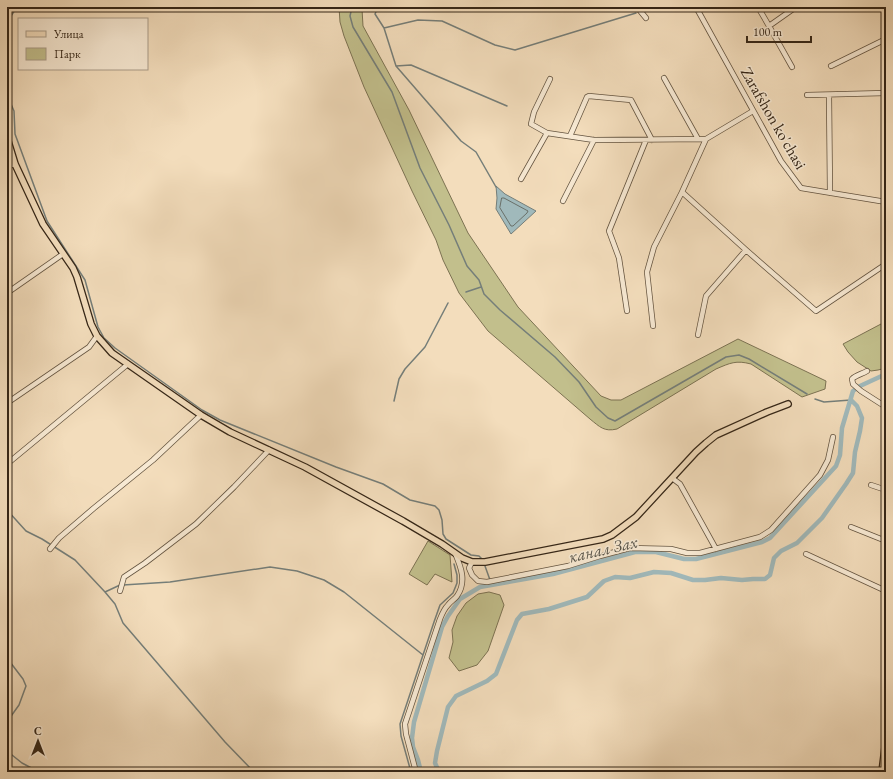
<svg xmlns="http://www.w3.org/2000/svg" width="893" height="779" viewBox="0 0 893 779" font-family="'EB Garamond',serif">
<rect width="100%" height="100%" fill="#f3ddbc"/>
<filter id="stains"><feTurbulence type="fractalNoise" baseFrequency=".005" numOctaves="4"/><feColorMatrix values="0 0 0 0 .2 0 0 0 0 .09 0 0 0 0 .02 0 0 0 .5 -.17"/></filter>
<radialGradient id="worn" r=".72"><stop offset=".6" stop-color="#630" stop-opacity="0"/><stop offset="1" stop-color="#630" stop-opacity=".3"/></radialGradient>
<path fill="#c2bf8c" stroke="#7c7252" d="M339 7H364L362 9 363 26 409 110 468 233 518 307 601 396 611 400H621L738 339 826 381 825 389 802 397 751 364C736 360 730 363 716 369L617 429C604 432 600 427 590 419L488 331 459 293 443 260 436 240 412 191 364 87 344 36 340 22Z
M886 319V368L878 370 871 371 857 362 848 352 843 344 881 324Z
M428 541 450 555 452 582 435 574 427 585 409 574Z
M489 592 500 595 504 605 488 651 477 665 459 671 449 658 453 642 452 630 457 616 466 603 478 594Z"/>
<path fill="#a0b9bb" stroke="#757e79" d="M496 186 505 194 536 211 511 234 496 209 497 198Z"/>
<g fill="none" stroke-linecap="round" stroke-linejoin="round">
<path stroke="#6a7069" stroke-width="1" d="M502 198H504L528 211 527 213 513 226H511L500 208Z"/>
<path stroke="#757e79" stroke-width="1.5" d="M352 7 350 16 353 27 392 92 420 168 449 225 467 266 479 280 484 294 500 310 555 357 579 382 596 407 608 418 615 421 726 357 739 355 749 359 807 394
M378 7 375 14 384 28 396 66 461 141 476 152 496 187
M7 22 17 7
M384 28 418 20 442 21 495 45 515 50 636 13
M396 66 411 65 507 106
M7 95 14 111 15 134 47 221 85 280 98 327 104 338 115 348 202 410 220 420 336 467 383 484 410 500 435 506 439 510 442 520 443 534 446 539 471 555 479 556 482 559
M466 292 481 287
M815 399 824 402 851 400
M394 401 399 379 405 369 425 347 448 303
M7 510 26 531 42 539 75 560 105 592 115 604 123 623 225 742 254 772
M485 566 490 580
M123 585 170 582 270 567 297 571 324 580 344 592 423 655
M105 592 120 585
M7 658 23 679 26 686 19 705 9 719 7 726
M7 751 22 763 39 772
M411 772 401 736 400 724 434 622 440 605 453 593 457 583V575L454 564"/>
<path stroke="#a0b9bb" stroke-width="4.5" d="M421 772 418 760 413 747 412 738 414 722 442 627 448 616 460 599 480 587 553 574 635 552H656L684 559H696L762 542 770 538 836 466 840 455 842 428 853 391 860 386 886 374
M439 772 435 763 437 751 448 707 456 696 487 681 496 674 517 620 522 614 549 609 587 597 604 581 615 577 630 578 654 572 671 573 693 580H705L721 578 742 580 753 579H765L770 575 774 558 781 551 797 543 822 518 846 484 853 473 855 452 860 431 862 418 857 406 851 400"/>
<defs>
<path id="minor" d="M637 7 646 18
M696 7 781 161 801 188 886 202
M758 7 769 26 792 67
M885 7 886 8
M769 26 796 7
M831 66 886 39
M664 78 698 139
M550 79 534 112 531 124 547 133 594 140 706 139 753 111
M807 95 886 93
M829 95 830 193
M570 136 587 97 589 96 631 100 652 140
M706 139 682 192 746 250 816 311 886 264
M7 166 15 164
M521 179 547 133
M563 201 594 140
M7 293 63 254
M627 311 619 258 609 231 646 140
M653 326 647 272 654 247 682 192
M698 335 706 296 746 250
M867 371C862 374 856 375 852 379L853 384 861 391 886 407
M7 403 89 347 97 336
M7 464 128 364
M672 478 680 484 716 549
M871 485 886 490
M851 527 886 541
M50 549 59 538 94 508 153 460 201 415
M806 554 886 591
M472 562 469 568 472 575 478 581 487 582 568 566 600 556 630 548 671 549 687 553H700L760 537 771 530 820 475 828 460 833 437
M120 591 124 577 145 563 196 524 234 487 269 450
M416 772 406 734 405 724 440 619C442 614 445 608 448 605 451 601 455 599 457 596 467 582 461 567 455 553"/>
<path id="major" d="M7 138 15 164 43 224 73 268 77 277 91 324 97 336 112 353 201 415 230 432 305 467 403 521 442 544 462 558 472 562H485L603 539 612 535 636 517 696 452 706 443 716 435 767 412 788 404
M882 772 886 740"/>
</defs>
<use href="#minor" stroke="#645440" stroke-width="6"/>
<use href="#major" stroke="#352617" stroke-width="8"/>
<use href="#minor" stroke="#f7e9d3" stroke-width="4.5"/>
<use href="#major" stroke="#f3ddbc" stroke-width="5.5"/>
</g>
<g text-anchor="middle" stroke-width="3" stroke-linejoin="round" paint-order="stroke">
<g font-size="16" fill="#352617" stroke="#f7e9d3">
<text transform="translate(774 118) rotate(60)" y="6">Zarafshon ko'chasi</text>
</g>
<g font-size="17" font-style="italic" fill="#555248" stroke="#f7e9d3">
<text transform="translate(603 549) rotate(-13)" y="6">канал Зах</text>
</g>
</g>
<rect width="893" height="779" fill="none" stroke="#f3ddbc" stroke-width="24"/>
<rect x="8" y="8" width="877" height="763" fill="none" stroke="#352617" stroke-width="2"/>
<rect x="12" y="12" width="869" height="755" fill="none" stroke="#352617"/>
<rect x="18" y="18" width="130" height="52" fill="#f7e9d3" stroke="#a99b88"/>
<rect x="26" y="31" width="20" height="6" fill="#f3ddbc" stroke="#a99b88"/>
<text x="54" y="38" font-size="12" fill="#352617">Улица</text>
<rect x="26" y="48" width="20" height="12" fill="#c2bf8c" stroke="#a99b88"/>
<text x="54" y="58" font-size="12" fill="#352617">Парк</text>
<g transform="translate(38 741)" stroke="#f7e9d3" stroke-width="3" paint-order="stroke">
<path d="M0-3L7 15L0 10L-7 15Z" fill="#352617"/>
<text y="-6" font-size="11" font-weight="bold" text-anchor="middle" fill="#352617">С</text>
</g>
<path d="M747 36v6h64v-6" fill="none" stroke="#352617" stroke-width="2"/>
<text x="753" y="36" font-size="12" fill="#352617" stroke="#f7e9d3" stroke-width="3" paint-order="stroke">100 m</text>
<rect width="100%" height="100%" filter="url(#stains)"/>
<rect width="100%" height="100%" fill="url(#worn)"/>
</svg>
